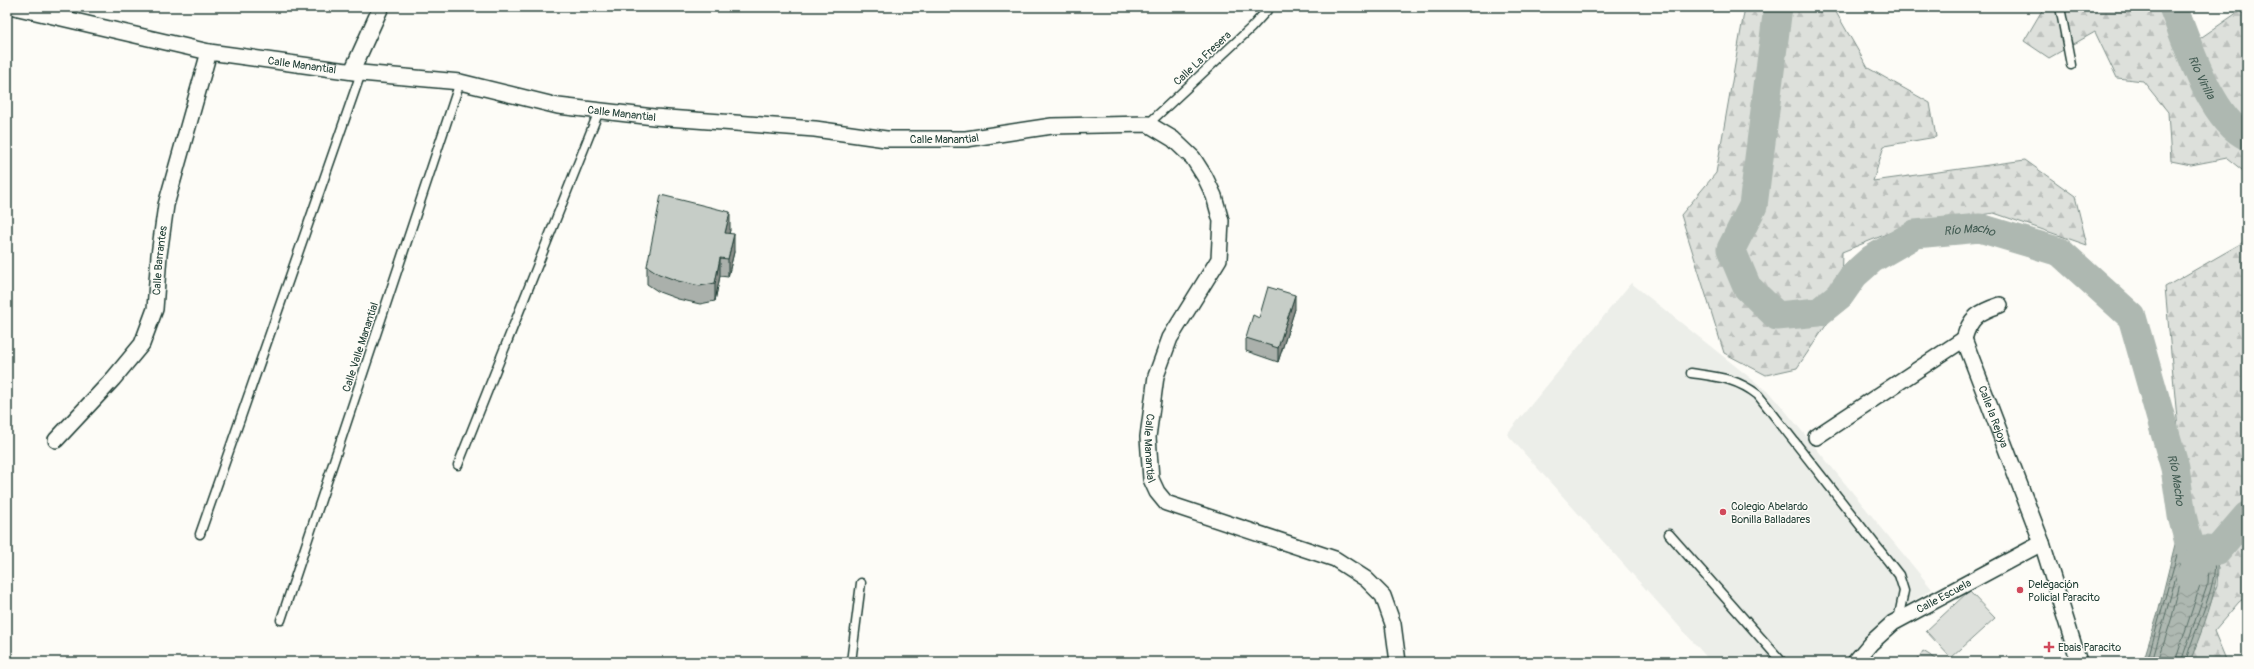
<svg xmlns="http://www.w3.org/2000/svg" width="2254" height="669" viewBox="0 0 2254 669" font-family="Pangolin,sans-serif">
<defs>
<pattern id="forest-firs" width="22" height="20" patternUnits="userSpaceOnUse"><rect width="22" height="20" fill="#dde0db"/><path d="M5 1l3.5 6h-7zM16 11l3.5 6h-7z" fill="#bdc1bd"/></pattern>
<pattern id="water-waves" width="16" height="10" patternUnits="userSpaceOnUse"><rect width="16" height="10" fill="#aeb8b1"/><path d="M0 5q4-4 8 0t8 0" fill="none" stroke="#8d9791"/></pattern>
</defs>
<rect width="100%" height="100%" fill="#fdfcf7"/>
<filter id="ink" filterUnits="userSpaceOnUse"><feTurbulence type="fractalNoise" baseFrequency=".025" numOctaves="2"/><feDisplacementMap in="SourceGraphic" scale="8" xChannelSelector="R" yChannelSelector="G"/><feConvolveMatrix kernelMatrix="1 2 1 2 8 2 1 2 1" color-interpolation-filters="sRGB"/></filter>
<g filter="url(#ink)">
<path fill="#eceee9" d="M1631 283 1773 396 1932 589 1882 621 1852 652 1845 662H1711L1507 434Z"/>
<path fill="url(#forest-firs)" stroke="#7e8e88" d="M1745 7H1833L1868 68 1930 103 1936 137 1884 146 1873 181 2025 160 2075 196 2087 245 1994 213 1909 225 1842 252 1841 291 1829 321 1797 368 1766 375 1724 353 1681 215 1716 173Z
M2044 7H2183L2187 26 2199 39 2241 10 2247 16V174L2227 158 2191 165 2171 161 2168 112 2143 81 2117 78 2095 32 2049 58 2024 41Z
M2247 235V596L2239 602 2214 631 2227 662H2190L2217 585 2218 568 2205 550 2196 561 2184 516 2182 474 2165 287 2242 243Z"/>
<path fill="#dde0db" stroke="#7e8e88" d="M1969 591 1995 618 1951 658 1926 631Z
M1923 651 1941 662H1916Z"/>
<path fill="url(#water-waves)" stroke="#75877f" d="M2182 516 2195 564 2205 550 2217 551C2220 590 2203 626 2190 662H2143L2158 613Z"/>
<g fill="none" stroke-linecap="round" stroke-linejoin="round">
<path stroke="#586e66" stroke-width="1" d="M2147 662 2182 537 2192 566 2198 567 2207 555 2211 554C2226 572 2189 639 2186 662
M2152 662 2182 556C2188 563 2186 574 2199 572L2207 565 2209 568 2208 583 2181 662
M2158 662 2172 617 2182 575 2184 574 2202 580 2175 662"/>
<g stroke="#aeb8b1" stroke-width="29">
<path id="s1" d="M1778 7 1753 206 1731 249 1747 287 1777 316 1819 312 1840 295 1854 275 1872 259 1915 234 1980 228 2060 252 2132 317 2175 468 2182 516 2195 565"/>
<path id="s2" d="M2173 7C2187 42 2211 120 2247 136"/>
<path d="M2190 576 2205 550 2217 551 2247 516"/>
</g>
<defs>
<path id="service" d="M2060 7 2071 65
M1148 124 1251 28 1270 7
M1691 373C1718 377 1736 378 1758 395L1899 575 1904 591 1898 620
M458 465 599 111
M200 534 361 73
M1669 534 1782 662
M281 620 460 82
M851 662 861 583"/>
<g id="minor">
<path id="s3" d="M14 7 209 52 361 73 460 82 558 106 654 117 815 129 886 139H966L1052 126 1148 124 1173 139 1193 158 1205 177 1214 196 1221 221 1219 259 1170 338 1156 376 1148 437 1151 479 1157 492 1166 503 1335 559 1366 579 1383 596 1393 624 1398 662"/>
<path d="M352 71 381 7"/>
<path id="s4" d="M1964 339 2042 543 2079 662"/>
<path d="M1964 339C1970 317 1979 312 2000 305"/>
<path d="M1816 437 1964 339"/>
<path id="s5" d="M56 440 113 379 142 344 155 309 159 255 166 205 209 52"/>
<path id="s6" d="M1855 662 1871 643 1893 623 2042 543"/>
</g>
</defs>
<use href="#service" stroke="#1f3d34" stroke-width="11"/>
<use href="#minor" stroke="#1f3d34" stroke-width="18"/>
<use href="#service" stroke="#fdfcf7" stroke-width="8"/>
<use href="#minor" stroke="#fdfcf7" stroke-width="15"/>
</g>
<path fill="#aab0ab" stroke="#1f3d34" d="M730 230 729 233 734 252 728 277 720 276 715 301 700 304 678 299 659 292 647 284V266Z
M1295 309 1278 362 1246 351V338L1259 318Z"/>
<path fill="#8b908b" stroke="#1f3d34" d="M730 212V230L725 251V233Z
M734 234V252L728 277V259Z
M720 258V276L715 301V283Z
M1295 295V309L1278 362V348Z"/>
<path fill="#c6cdc7" stroke="#1f3d34" d="M661 195 730 212 725 233 734 234 728 259 720 258 715 283 700 286 678 281 659 274 647 266Z
M1268 287 1295 295 1278 348 1246 338 1253 315 1259 318Z"/>
</g>
<g fill="#d1495b" stroke="#fdfcf7" stroke-width="1.5">
<circle cx="1723" cy="512" r="4"/>
<circle cx="2020" cy="590" r="4"/>
<path d="M2047 641h4v4h4v4h-4v4h-4v-4h-4v-4h4z"/>
</g>
<g text-anchor="middle" stroke-width="3" stroke-linejoin="round" paint-order="stroke">
<g font-size="11" fill="#1f3d34" stroke="#fdfcf7">
<text transform="translate(1202 58) rotate(-43)" y="4">Calle La Fresera</text>
<text dy="4" stroke="none"><textPath href="#s3" startOffset="294">Calle Manantial</textPath></text>
<text dy="4" stroke="none"><textPath href="#s3" startOffset="618">Calle Manantial</textPath></text>
<text dy="4" stroke="none"><textPath href="#s3" startOffset="942">Calle Manantial</textPath></text>
<text dy="4" stroke="none"><textPath href="#s5" startOffset="215">Calle Barrantes</textPath></text>
<text transform="translate(360 347) rotate(-72)" y="4">Calle Valle Manantial</text>
<text dy="4" stroke="none"><textPath href="#s4" startOffset="83">Calle la Rejoya</textPath></text>
<text dy="4" stroke="none"><textPath href="#s3" startOffset="1517">Calle Manantial</textPath></text>
<text dy="4" stroke="none"><textPath href="#s6" startOffset="112">Calle Escuela</textPath></text>
</g>
<g font-size="11" fill="#1f3d34" stroke="#fdfcf7" text-anchor="start">
<text x="1731" y="510">Colegio Abelardo<tspan x="1731" dy="13">Bonilla Balladares</tspan></text>
<text x="2028" y="588">Delegación<tspan x="2028" dy="13">Policial Paracito</tspan></text>
<text x="2058" y="651">Ebais Paracito</text>
</g>
<g font-size="12" font-style="italic" fill="#435c53" stroke="#fdfcf7">
<text dy="4" stroke="none"><textPath href="#s2" startOffset="76">Río Virilla</textPath></text>
<text dy="4" stroke="none"><textPath href="#s1" startOffset="554">Río Macho</textPath></text>
<text dy="4" stroke="none"><textPath href="#s1" startOffset="914">Río Macho</textPath></text>
</g>
</g>
<rect width="2254" height="669" fill="none" stroke="#fdfcf7" stroke-width="24"/>
<rect x="12" y="12" width="2230" height="645" fill="none" stroke="#1f3d34" stroke-width="1.5" filter="url(#ink)"/>
</svg>
